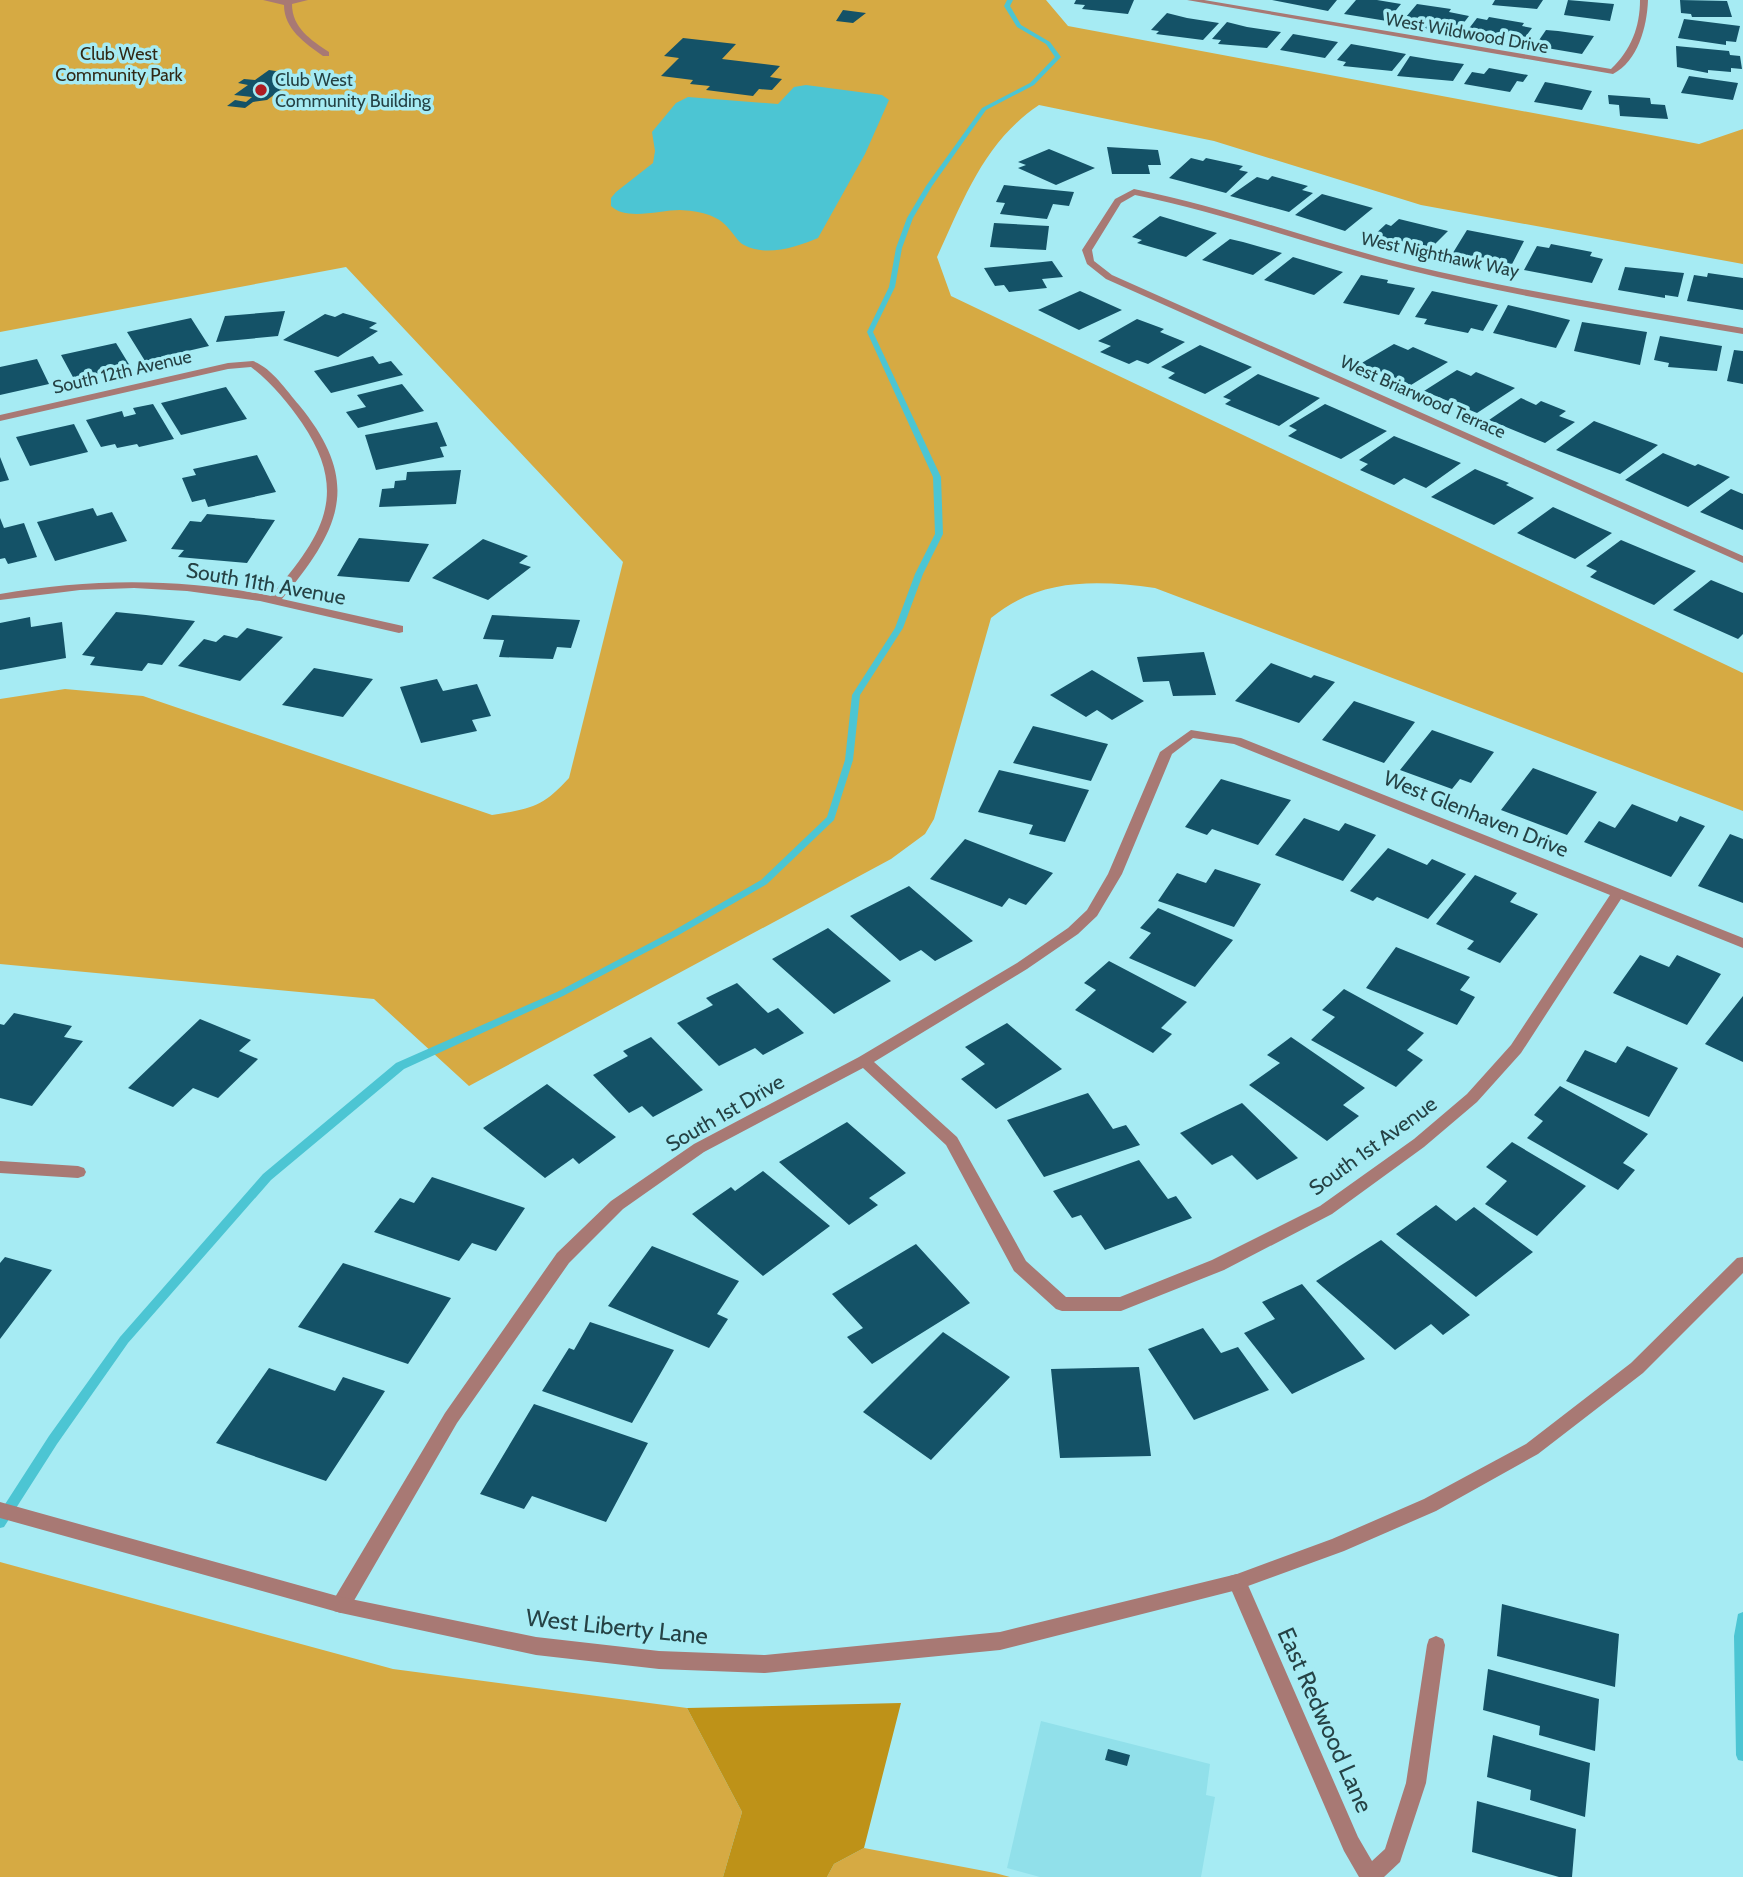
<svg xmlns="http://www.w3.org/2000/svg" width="1743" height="1877" viewBox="0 0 1743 1877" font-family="Cabin,sans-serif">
<rect width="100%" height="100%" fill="#a6ebf3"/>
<path fill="#91e0ea" d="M1041 1721 1210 1764 1206 1795 1215 1797 1201 1877H1040L1007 1868Z"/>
<path fill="#d6aa43" d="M0 0H1046L1068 26 1699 144 1743 129V264L1421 205 1214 141 1039 105C984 142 964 199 937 257L951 296 1743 673V811L1155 588C1096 580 1039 578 991 618L934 819 925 834 891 859 469 1086 374 999 0 964V699L65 689 143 696 492 815C530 809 543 807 569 778L623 562 346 267 0 332Z
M0 1562 393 1669 687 1708 742 1812 723 1877H0Z
M864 1848 995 1873 1010 1877H827L834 1864Z"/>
<path fill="#be9218" d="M901 1703 864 1848 834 1864 827 1877H723L742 1812 687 1708Z"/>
<path fill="#4cc5d3" d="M806 85 882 95 889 100 865 154 818 238C797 247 766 257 744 245 738 242 734 234 729 229 718 214 697 211 680 210 660 210 626 221 611 206V198L616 192 653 163 655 151 652 132 676 103 688 97 778 104 794 87Z"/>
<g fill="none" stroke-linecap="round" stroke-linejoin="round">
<path fill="#4cc5d3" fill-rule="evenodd" d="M1007 0H1013L1010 6 1021 25 1050 42 1061 57 1034 85 986 110 932 186 913 218 902 248 895 287 873 332 941 477 943 534 923 574 903 628 860 695 853 760 834 820 767 884 677 936 563 996 404 1069 271 1180 128 1343 57 1444 4 1527 0 1528V1512L49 1436 120 1337 263 1174 396 1063 557 992 671 932 761 880 827 817 845 760 852 695 895 628 915 574 935 534 933 477 867 332 889 287 896 248 907 218 926 186 982 108 1030 83 1055 57 1046 44 1017 27 1004 6Z
M1743 1612V1761L1738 1760 1736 1755 1734 1636 1738 1614Z"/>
</g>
<path fill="#145267" d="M1076 0H1134L1128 14 1082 9 1085 5 1074 4Z
M1272 0H1337L1328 11Z
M1356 0H1377L1401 4 1387 21 1344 14Z
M1495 0H1543L1537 9 1492 5Z
M1568 0 1614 4 1610 21 1564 15Z
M1680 0 1727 1 1732 17H1692L1691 14 1681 13Z
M1417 4 1451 9 1449 12 1469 16 1459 29 1431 24 1426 29 1400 24Z
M843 10 866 13 853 23 836 21Z
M1167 13 1187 18 1219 23 1203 40 1156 34 1159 31 1151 30Z
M1489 17 1524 23 1522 26 1532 28 1520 44 1464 35 1477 18 1487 20Z
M1684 19 1740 26 1736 42 1726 41V45L1678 38Z
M1227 22 1247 27 1281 32 1267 48 1218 44 1221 40 1212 39Z
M1546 30 1558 31 1594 36 1582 54 1535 46Z
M1293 34 1338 42 1325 58 1280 50Z
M683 38 736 44 722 59 780 66 770 77 782 79 772 90 759 89 753 96 706 90 710 86 690 84 693 80 661 76 679 58 664 56Z
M1351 44 1385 50 1406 54 1392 71 1343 66 1346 62 1337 60Z
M1676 46 1729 51 1730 55 1740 56 1742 69 1731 68V72L1708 70V73L1677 67Z
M1410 56 1434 60 1464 64 1453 81 1397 76Z
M1489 68 1528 75 1523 82 1517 81 1510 92 1464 84 1472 72 1484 74Z
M269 70 301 75 267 100 253 102 245 108 227 106 235 100 246 102 252 97 234 95 248 85 238 83 244 79 255 80Z
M1689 76 1738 83 1733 100 1681 93Z
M1545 82 1567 86 1592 91 1582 110 1534 102Z
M1608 95 1650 98 1651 104 1665 105 1668 119 1620 116 1619 105 1609 104Z
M1107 147 1158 150 1161 165H1148L1150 174H1112Z
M1049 149 1095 168 1056 185 1018 168 1026 165 1018 162Z
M1191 158 1203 161 1206 158 1243 166 1239 170 1248 172 1226 193 1169 178Z
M1272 176 1308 186 1302 190 1313 193 1289 212 1230 196 1257 177 1268 180Z
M1004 185 1074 192 1069 206 1053 204 1047 219 1000 214 1005 203 996 202Z
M1322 194 1373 208 1345 231 1295 215Z
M1160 216 1217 233 1186 257 1137 243 1142 240 1132 237Z
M1399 219 1448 231 1427 252 1371 238 1386 224 1391 226Z
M994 223 1049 226 1046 250 990 247Z
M1467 230 1524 241 1510 268 1478 262 1480 257 1451 256Z
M1230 239 1243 242 1282 253 1253 275 1202 260Z
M1551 244 1592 252 1590 256 1603 259 1592 283 1524 270 1537 246 1549 248Z
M1293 257 1343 272 1314 295 1264 280Z
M1052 261 1063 277 1042 279 1047 288 1009 292 1004 285 995 286 984 268Z
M1625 267 1684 273 1678 297 1665 295V298L1618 290Z
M1708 273 1743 278V310L1687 301 1694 275 1707 277Z
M1361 275 1388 280 1387 283 1415 288 1399 315 1343 303Z
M1080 291 1122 310 1079 330 1038 310Z
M1432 291 1498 305 1483 331 1471 328 1468 333 1424 324 1427 319 1415 317Z
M1508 305 1570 320 1556 348 1493 333Z
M285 311 278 336 216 342 225 316Z
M343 313 377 323 369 328 378 331 338 357 283 340 325 314 335 317Z
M191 318 209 346 145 361 127 332Z
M1137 319 1164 329 1160 332 1185 342 1148 364 1137 360 1129 364 1100 352 1111 346 1098 341Z
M1582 322 1647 332 1640 365 1574 351Z
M1660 336 1722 346 1717 371 1668 367 1669 363 1654 360Z
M116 343 130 366 74 379 61 355Z
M1394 344 1408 350 1413 347 1448 362 1411 385 1360 364Z
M1200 345 1252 367 1205 394 1168 378 1175 373 1161 367Z
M1734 350 1743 351V384L1727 381Z
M373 356 379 364 391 361 403 375 331 393 314 371Z
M37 359 49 384 0 395V367Z
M1457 370 1471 376 1476 372 1515 388 1477 413 1424 391Z
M1258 374 1320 398 1279 426 1225 404 1231 400 1223 397Z
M402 384 424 411 358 428 346 412 366 407 357 395Z
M226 387 247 419 181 435 161 403Z
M1521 398 1536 405 1541 401 1566 411 1559 416 1575 422 1545 443 1489 420Z
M153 404 174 439 139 447 137 444 117 448 115 444 101 447 86 420 122 411 124 417 136 414 133 408Z
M1325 404 1387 431 1341 459 1288 436 1297 430 1289 426Z
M1594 421 1658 445 1620 474 1556 450Z
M437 422 447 446 440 447 444 457 376 470 365 435Z
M74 424 88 452 30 466 16 437Z
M1394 436 1461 463 1426 488 1404 478 1394 485 1360 470 1368 464 1359 460Z
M1663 453 1695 466 1698 464 1730 477 1688 507 1625 480Z
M257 455 276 492 208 507 205 499 192 502 182 478 196 475 193 469Z
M0 457 9 480 0 482Z
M1475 469 1509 483 1506 485 1534 498 1494 525 1431 497Z
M461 470 456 504 379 507 382 489 394 488 395 481 406 480 407 472Z
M1731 489 1743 494V530L1700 512Z
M1553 507 1612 533 1575 559 1517 533Z
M93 508 97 516 112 512 127 541 55 561 37 522Z
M207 514 275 520 247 563 178 557 184 550 171 549 190 521 201 522Z
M0 518 4 528 24 523 37 557 8 564 5 558 0 559Z
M359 538 429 544 409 582 337 576Z
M483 539 528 556 519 563 531 567 488 600 432 578Z
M1621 540 1664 558 1696 571 1654 605 1590 577 1597 571 1586 566Z
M1711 580 1743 593V634L1738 639 1673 610Z
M116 612 146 615 195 621 162 665 148 663 142 671 90 665 95 657 82 655Z
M492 615 580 620 571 648 557 647 553 659 499 657 504 640 483 639Z
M30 617 31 627 62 622 66 658 0 670V623Z
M247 628 283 637 240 681 178 666 204 639 216 642 224 635 237 638Z
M1204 652 1216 695 1173 696 1169 681 1143 682 1137 657Z
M1271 663 1311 678 1314 675 1335 682 1299 723 1235 701Z
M314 668 373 679 343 717 282 705Z
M1092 670 1144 701 1112 720 1097 710 1086 717 1050 695Z
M437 679 443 691 477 684 491 716 472 720 477 731 421 743 400 687Z
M1354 701 1415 722 1384 763 1322 740Z
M1033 726 1108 744 1091 781 1013 763Z
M1432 730 1494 752 1471 783 1460 779 1452 789 1400 770Z
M1533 768 1597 792 1567 835 1501 810Z
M999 770 1089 790 1065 842 1029 834 1033 825 978 812Z
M1221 779 1291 800 1258 845 1212 829 1207 835 1185 827Z
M1632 804 1677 822 1680 816 1705 826 1671 877 1584 842 1599 821 1615 828Z
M1304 818 1339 831 1345 823 1376 835 1343 881 1275 855Z
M1730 834 1743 839V903L1698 886Z
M965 839 1053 873 1026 905 1009 898 1002 907 930 879Z
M1388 848 1427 865 1432 859 1466 874 1428 919 1377 897 1373 901 1350 891Z
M1215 869 1261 884 1234 927 1158 901 1177 873 1206 883Z
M1475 875 1517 893 1510 902 1538 914 1500 963 1467 949 1474 941 1436 924Z
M909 886 973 941 935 961 921 950 900 961 850 916Z
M1158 908 1233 940 1195 987 1129 958 1151 933 1140 928Z
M828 928 891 981 834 1014 772 959Z
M1396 947 1470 977 1460 990 1475 997 1457 1025 1366 988Z
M1640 955 1669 967 1677 955 1721 974 1687 1025 1613 993Z
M1109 961 1187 1002 1161 1028 1172 1034 1153 1053 1075 1010 1096 990 1084 983Z
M737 983 768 1013 778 1008 804 1033 763 1055 755 1048 719 1066 677 1023 713 1005 706 998Z
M1344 989 1424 1033 1407 1050 1423 1060 1396 1087 1311 1040 1335 1017 1322 1010Z
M1743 996V1062L1705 1044Z
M14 1013 72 1026 64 1037 83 1041 32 1106 0 1098V1024L4 1025Z
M200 1019 251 1040 239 1051 258 1059 218 1098 193 1088 173 1107 128 1088Z
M1007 1023 1062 1069 996 1109 961 1079 985 1064 965 1047Z
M651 1037 703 1090 653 1117 642 1106 629 1113 593 1075 628 1056 623 1051Z
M1291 1037 1365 1088 1343 1105 1359 1116 1327 1141 1249 1085 1280 1063 1267 1055Z
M1627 1046 1678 1068 1649 1117 1566 1081 1585 1050 1616 1063Z
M547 1084 616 1137 579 1164 573 1158 545 1178 483 1128Z
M1560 1086 1648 1134 1623 1163 1635 1170 1618 1190 1527 1138 1543 1121 1534 1115Z
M1088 1093 1113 1129 1126 1125 1140 1145 1044 1177 1007 1120Z
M1242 1103 1298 1158 1257 1180 1232 1155 1212 1165 1180 1133Z
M847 1122 906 1173 869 1198 878 1205 849 1225 779 1162Z
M1512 1142 1586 1186 1537 1236 1485 1204 1507 1181 1486 1167Z
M1139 1160 1168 1199 1176 1196 1192 1218 1105 1250 1081 1215 1072 1218 1053 1191Z
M763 1171 830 1226 763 1276 692 1214 731 1187 735 1191Z
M432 1177 525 1208 496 1251 472 1243 459 1261 374 1232 400 1198 414 1203Z
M1436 1205 1456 1221 1474 1207 1533 1252 1476 1297 1396 1234Z
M1381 1240 1470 1315 1443 1335 1431 1324 1395 1350 1316 1281Z
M916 1244 970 1303 872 1364 847 1337 863 1328 832 1294Z
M652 1246 739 1281 717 1314 728 1319 709 1348 608 1306Z
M5 1257 52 1270 0 1339V1263Z
M343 1263 451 1298 408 1364 298 1327Z
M1302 1284 1365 1359 1292 1394 1244 1333 1275 1319 1262 1302Z
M590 1322 674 1350 632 1423 542 1391 569 1348 574 1350Z
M1203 1328 1221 1353 1238 1347 1269 1390 1194 1420 1148 1349Z
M943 1332 1010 1377 931 1460 863 1412Z
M1139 1367 1151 1456 1060 1458 1051 1369Z
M269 1368 335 1391 343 1377 385 1391 326 1481 216 1443Z
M534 1404 648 1443 606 1522 532 1496 524 1509 480 1494Z
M1502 1604 1619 1634 1615 1687 1497 1656Z
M1488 1669 1599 1699 1595 1751 1539 1735 1540 1726 1483 1710Z
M1493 1735 1590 1763 1585 1817 1530 1800 1531 1790 1487 1777Z
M1108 1749 1130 1755 1127 1766 1105 1760Z
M1477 1801 1576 1829 1572 1877H1559L1472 1852Z"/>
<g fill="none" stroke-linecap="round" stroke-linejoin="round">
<path fill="#a87974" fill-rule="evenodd" d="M263 0H308L292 4C292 28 311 40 329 52V56H323C305 43 284 29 284 5Z
M1187 0H1204L1611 69C1631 50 1640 27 1640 0H1648C1647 27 1638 61 1613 74Z
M1134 189C1228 208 1317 242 1410 265 1520 291 1632 309 1743 328V334C1631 315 1518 297 1408 270 1316 247 1228 214 1135 195L1121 203 1092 250 1094 261 1112 275 1743 556V563L1106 279 1087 264 1082 250 1115 199Z
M253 361C272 368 286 390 299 405 363 483 340 529 282 599L403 626V632L399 633 260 601 187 591 134 588 80 590 0 600V594C91 578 181 578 271 596 321 537 351 495 302 423 288 403 271 382 251 367L228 369 0 421V415L228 363Z
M1191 730 1241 738 1743 938V948L1621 899 1521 1053 1477 1102 1424 1147 1332 1214 1224 1270 1121 1311H1062L1056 1309 1014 1271 946 1145 863 1068 704 1152 623 1209 569 1263 457 1423 348 1611 341 1613 334 1611 332 1605 334 1599 445 1413 557 1253 611 1201 694 1144 859 1057 1017 963 1068 928 1087 910 1108 874 1160 752ZM1193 738 1234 744 1610 895 1511 1045 1467 1094 1414 1139 1320 1206 1212 1260 1120 1297H1066L1026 1261 957 1137 874 1062 1027 969 1078 934 1097 916 1122 874 1172 754Z
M0 1161 78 1166 84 1168 86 1172 84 1176 78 1178 0 1173Z
M1237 1574 1244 1576 1358 1837 1372 1861 1385 1849 1406 1783 1427 1645 1429 1639 1436 1636 1443 1639 1445 1645 1426 1783 1400 1862 1384 1877H1359L1344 1851 1228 1582 1230 1576Z"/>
<path fill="#a87974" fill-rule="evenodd" d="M1743 1257V1273L1643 1373 1538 1454 1436 1511 1344 1551 1237 1590 1000 1650 765 1673 659 1669 536 1655 341 1613 0 1518V1502L341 1597 536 1637 659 1651 765 1655 1000 1632 1237 1574 1332 1539 1424 1499 1526 1444 1631 1363 1737 1258Z"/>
</g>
<circle fill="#ae1c22" stroke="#a6ebf3" stroke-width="2.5" cx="261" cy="90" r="7"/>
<g text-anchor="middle" stroke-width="7" stroke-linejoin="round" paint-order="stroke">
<g font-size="18" fill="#254245" stroke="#a6ebf3">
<text transform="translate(1467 33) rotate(10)" y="6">West Wildwood Drive</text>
<text transform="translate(1440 255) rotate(12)" y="6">West Nighthawk Way</text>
<text transform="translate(122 372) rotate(-13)" y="6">South 12th Avenue</text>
<text transform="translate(1423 397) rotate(24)" y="6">West Briarwood Terrace</text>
</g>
<g font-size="18" fill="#312816" stroke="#a6ebf3">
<text x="119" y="60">Club West<tspan x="119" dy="21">Community Park</tspan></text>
</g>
<g font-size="18" fill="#254245" stroke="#a6ebf3" text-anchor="start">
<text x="275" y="86">Club West<tspan x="275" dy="21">Community Building</tspan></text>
</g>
<g font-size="21" fill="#254245" stroke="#a6ebf3">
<text transform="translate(266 584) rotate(10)" y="7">South 11th Avenue</text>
<text transform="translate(1476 814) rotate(22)" y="7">West Glenhaven Drive</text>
<text transform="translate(725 1113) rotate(-30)" y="7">South 1st Drive</text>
<text transform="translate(1373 1146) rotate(-36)" y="7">South 1st Avenue</text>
</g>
<g font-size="24" fill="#254245" stroke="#a6ebf3">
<text transform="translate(617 1627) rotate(6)" y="8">West Liberty Lane</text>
<text transform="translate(1325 1720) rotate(66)" y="8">East Redwood Lane</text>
</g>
</g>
</svg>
